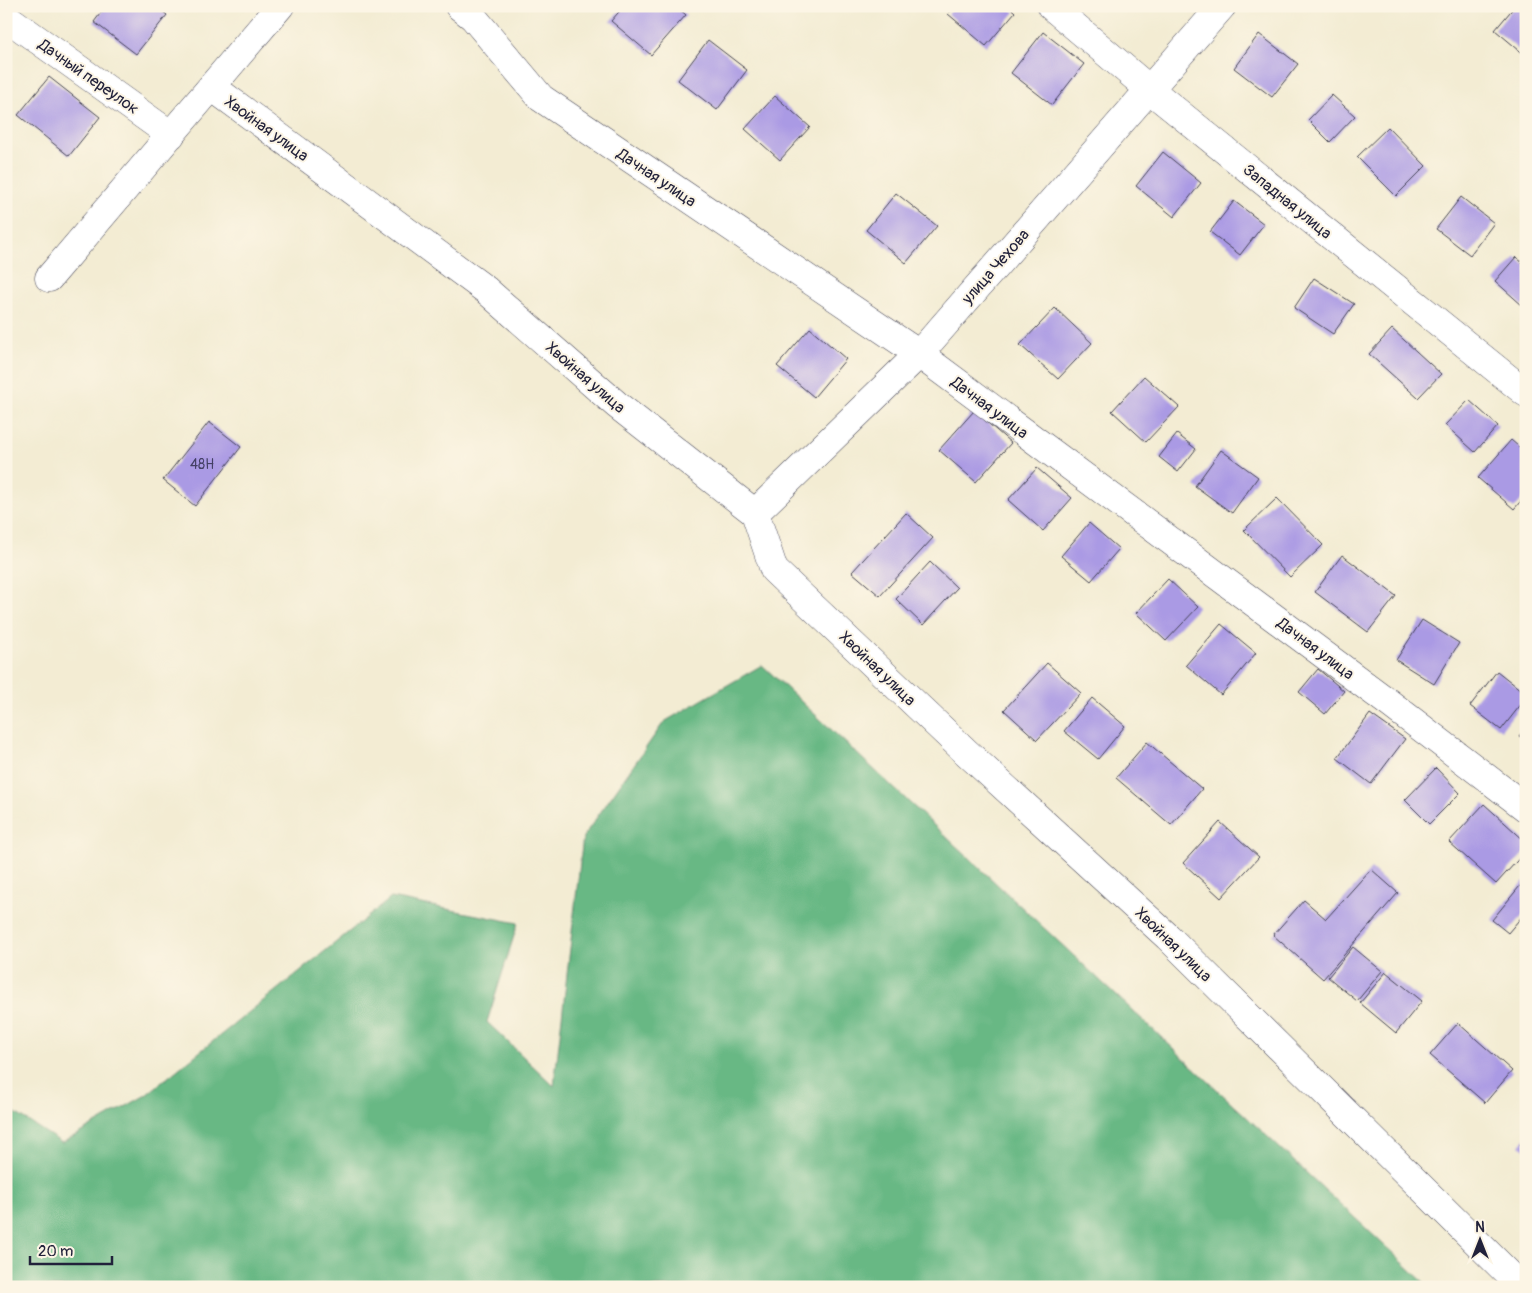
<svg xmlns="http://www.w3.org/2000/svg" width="1532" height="1293" viewBox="0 0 1532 1293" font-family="Pangolin,sans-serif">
<rect width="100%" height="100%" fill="#fcf5e5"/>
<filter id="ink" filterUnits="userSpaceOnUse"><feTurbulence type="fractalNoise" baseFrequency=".02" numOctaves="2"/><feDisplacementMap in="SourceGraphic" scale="10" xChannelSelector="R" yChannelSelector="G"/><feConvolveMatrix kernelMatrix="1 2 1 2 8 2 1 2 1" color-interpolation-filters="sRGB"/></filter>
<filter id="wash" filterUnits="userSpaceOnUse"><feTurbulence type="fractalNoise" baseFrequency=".0096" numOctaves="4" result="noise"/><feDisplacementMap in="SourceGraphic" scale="20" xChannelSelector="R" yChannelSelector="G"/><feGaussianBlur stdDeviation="1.12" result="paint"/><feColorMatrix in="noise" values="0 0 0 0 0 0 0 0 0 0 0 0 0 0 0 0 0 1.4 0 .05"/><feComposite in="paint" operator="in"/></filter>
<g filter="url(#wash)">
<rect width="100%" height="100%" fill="#f3ecd3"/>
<path fill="#68b884" stroke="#456d60" d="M762 665 1429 1287H6V1107L62 1143 146 1095 391 898 518 923 487 1022 554 1086 583 837 664 722Z"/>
<g id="blocks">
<path fill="#aa9ae4" d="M106 6H156L167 15 136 54 94 22Z
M624 6H676L686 15 651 55 611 21Z
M955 6H1008L1015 12 986 46 948 14Z
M1515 6H1526V56L1495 30Z
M1043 32 1084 64 1052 105 1011 73Z
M1259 34 1298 64 1272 97 1234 68Z
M708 40 747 70 717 110 678 80Z
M49 77 100 117 69 156 18 115Z
M1332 95 1355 116 1330 142 1308 120Z
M775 96 810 127 780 160 745 129Z
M1388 127 1426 166 1396 196 1357 157Z
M1163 152 1201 183 1174 217 1136 186Z
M896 193 937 226 906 263 866 230Z
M1461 197 1494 223 1470 255 1436 229Z
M1234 201 1264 224 1240 255 1210 232Z
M1516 257 1526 266V303L1523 306 1495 281Z
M1314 278 1354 304 1333 334 1294 308Z
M1055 308 1092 343 1058 379 1020 345Z
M810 328 846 359 814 397 777 366Z
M1392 329 1441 374 1418 398 1369 354Z
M1144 376 1179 407 1146 442 1112 411Z
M1469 400 1498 426 1475 452 1445 425Z
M974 411 1011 443 976 482 939 450Z
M209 422 241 447 195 506 163 480Z
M1177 434 1196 449 1178 472 1159 457Z
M1511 440 1526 453V495L1514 509 1478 478Z
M1221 450 1258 477 1232 513 1195 486Z
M1037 468 1072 498 1043 531 1008 500Z
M1277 498 1323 545 1290 577 1244 530Z
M906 513 933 538 880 596 852 572Z
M1089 523 1119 549 1091 581 1061 556Z
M1342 555 1396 596 1368 632 1315 592Z
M930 562 957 588 923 625 896 599Z
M1168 579 1198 607 1166 641 1136 613Z
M1422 620 1459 643 1434 684 1396 660Z
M1221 624 1256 653 1221 695 1186 665Z
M1047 663 1081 693 1037 740 1004 710Z
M1318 669 1344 691 1325 714 1299 692Z
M1497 671 1526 694V698L1501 730 1470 706Z
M1092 698 1125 726 1098 759 1064 731Z
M1370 714 1405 739 1371 784 1337 758Z
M1526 727V741L1519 736Z
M1147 742 1202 789 1171 825 1116 778Z
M1436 768 1460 793 1429 824 1405 800Z
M1484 804 1526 842V851L1496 884 1449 842Z
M1220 822 1259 857 1221 898 1183 863Z
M1371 869 1398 893 1323 979 1273 935 1304 900 1326 919Z
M1524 881 1526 882V915L1524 914 1508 933 1492 920Z
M1353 947 1382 971 1357 1001 1328 977Z
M1386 972 1422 1001 1396 1033 1360 1003Z
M1458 1023 1512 1071 1485 1103 1430 1055Z
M1526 1137V1150L1520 1145Z"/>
</g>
</g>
<g filter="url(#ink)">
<use href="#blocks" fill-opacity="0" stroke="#414052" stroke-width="1"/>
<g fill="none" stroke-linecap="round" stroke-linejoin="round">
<defs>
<path id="minor" d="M459 6 473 17 541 98 919 354 1389 703 1526 808
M1051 6 1149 89 1526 393
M6 17 171 135
M212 87 486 290 617 405 755 513 774 570 965 751 1168 937 1522 1287
M49 278 280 6
M755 513 919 354 1222 6"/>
</defs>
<use href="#minor" stroke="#414052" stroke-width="29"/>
<use href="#minor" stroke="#fff" stroke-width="28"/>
</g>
</g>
<g text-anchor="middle" stroke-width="4" stroke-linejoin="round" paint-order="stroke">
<g font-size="14" fill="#444065">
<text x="202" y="469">48Н</text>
</g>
<g font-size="16" fill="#22223b" stroke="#fcf5e5">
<text transform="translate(89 76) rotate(35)" y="6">Дачный переулок</text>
<text transform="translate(267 128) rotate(36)" y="6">Хвойная улица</text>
<text transform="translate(657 177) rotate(34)" y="6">Дачная улица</text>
<text transform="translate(1288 201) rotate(39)" y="6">Западная улица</text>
<text transform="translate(995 266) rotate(-49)" y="6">улица Чехова</text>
<text transform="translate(586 377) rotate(41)" y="6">Хвойная улица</text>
<text transform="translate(990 407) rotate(37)" y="6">Дачная улица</text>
<text transform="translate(1316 648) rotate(37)" y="6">Дачная улица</text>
<text transform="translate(878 668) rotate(44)" y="6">Хвойная улица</text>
<text transform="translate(1174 944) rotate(44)" y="6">Хвойная улица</text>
</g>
</g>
<rect width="1532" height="1293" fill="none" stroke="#fcf5e5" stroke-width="25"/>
<g transform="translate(1480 1240)" stroke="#fcf5e5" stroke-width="4" paint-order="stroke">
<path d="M0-4L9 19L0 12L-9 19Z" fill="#22223b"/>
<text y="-8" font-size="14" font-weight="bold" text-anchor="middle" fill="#22223b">N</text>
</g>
<path d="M30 1256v8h82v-8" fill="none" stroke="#22223b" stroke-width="2.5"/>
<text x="38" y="1256" font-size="15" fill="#22223b" stroke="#fcf5e5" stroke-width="4" paint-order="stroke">20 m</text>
</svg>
